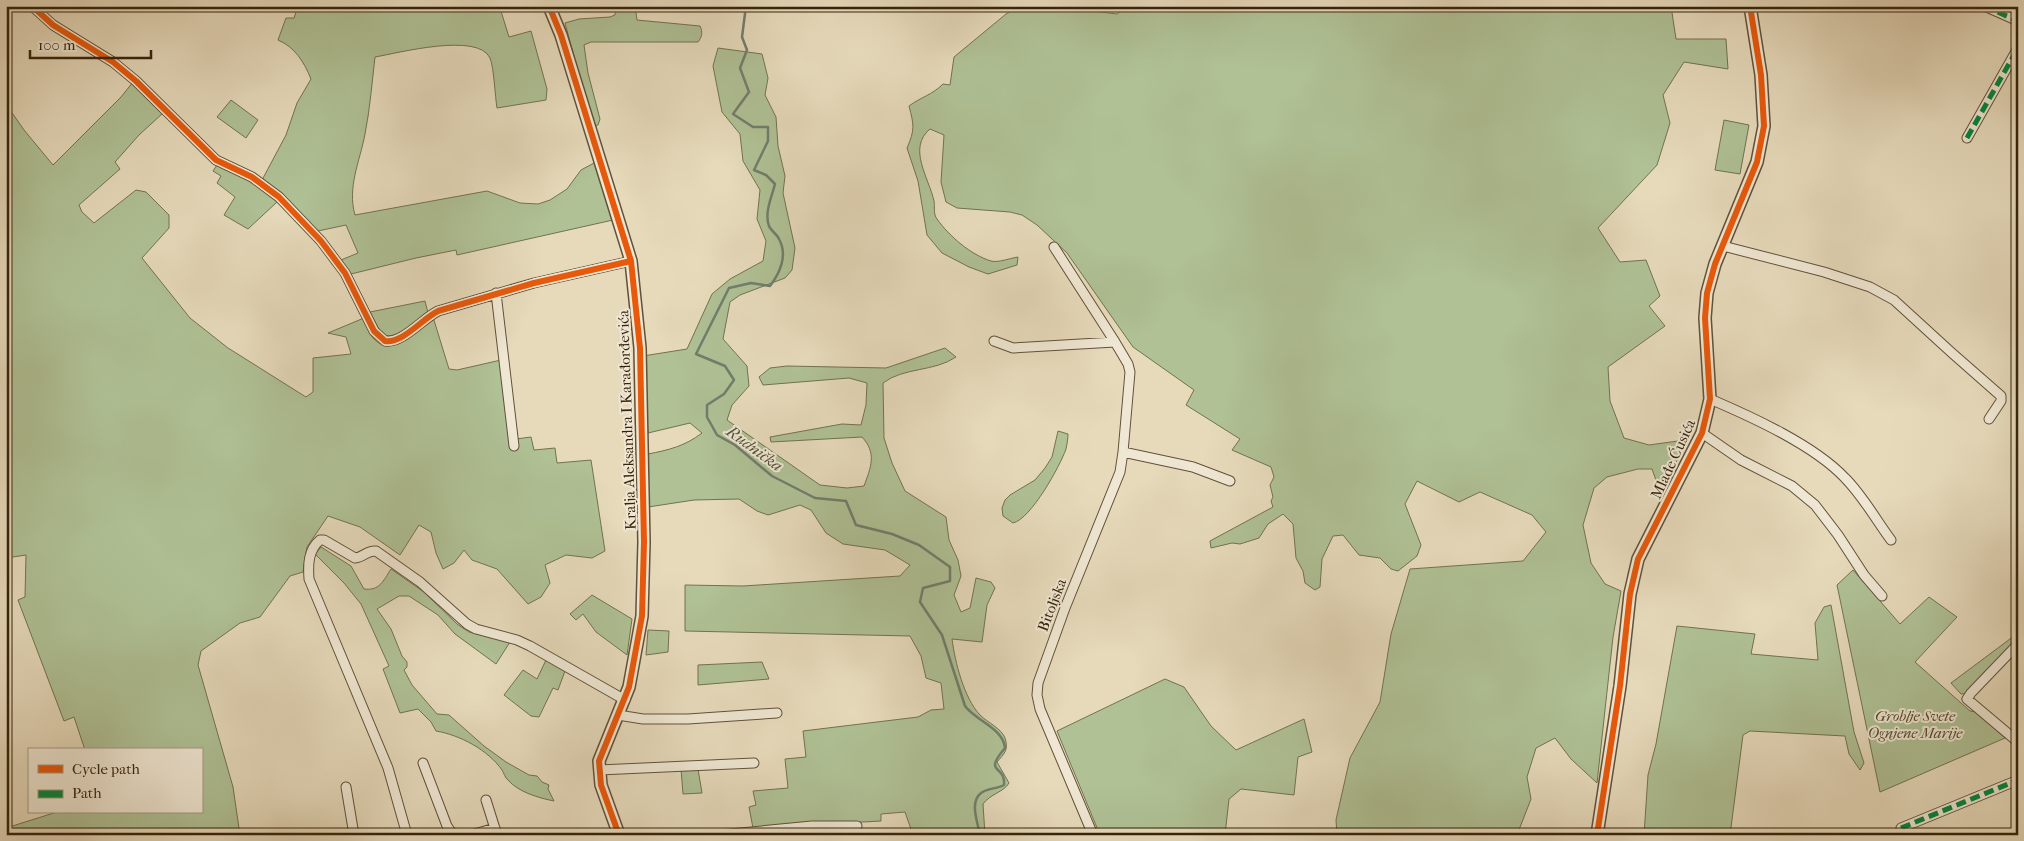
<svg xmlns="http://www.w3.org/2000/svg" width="2024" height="841" viewBox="0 0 2024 841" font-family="'IM FELL French Canon',serif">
<rect width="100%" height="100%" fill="#e6dabb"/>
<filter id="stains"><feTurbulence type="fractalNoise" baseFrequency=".004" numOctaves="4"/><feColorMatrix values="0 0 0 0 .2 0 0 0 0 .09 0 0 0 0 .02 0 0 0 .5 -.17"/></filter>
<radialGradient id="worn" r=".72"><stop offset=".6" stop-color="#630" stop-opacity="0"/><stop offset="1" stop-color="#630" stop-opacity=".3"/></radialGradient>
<path fill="#afc195" stroke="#727250" d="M298 6H505L500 8 509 37 531 31 547 89 546 100 497 108C495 96 494 68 490 58 478 32 398 53 375 57 372 82 370 109 365 134 360 161 347 187 355 215L487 191 520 203 538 204 550 200 567 189 581 170 594 163 613 220 457 255 456 250 416 258 351 274 341 260 358 253 346 225 318 231 262 180 286 135 297 103 311 79C304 62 295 47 278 40L286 18H294Z
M616 6H635L637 20 700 26C703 32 702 37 698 42H591L584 45 588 73 600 119 598 125 593 127 565 23 579 19 610 17 615 15Z
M1021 6H1053L1117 14 1128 6H1671L1676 39H1726L1728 69 1684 62 1663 95 1670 123 1657 165 1598 228 1620 262 1646 260 1660 296 1649 306 1665 326 1608 367 1610 401 1624 438 1649 445 1685 440 1662 497 1652 469H1638L1607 477 1594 488 1583 525 1591 563 1605 584 1621 591 1613 637 1597 783 1571 759 1555 738 1536 748 1527 777 1531 799 1517 835H1483L1464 831 1463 835H1337L1336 820 1350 758 1380 702 1391 634 1410 569 1523 561 1546 532 1532 515 1480 492 1459 502 1417 481 1405 504 1421 545 1417 556 1398 571 1391 569 1380 558 1359 555 1343 535 1333 536 1322 559 1320 587 1315 590 1305 583 1303 571 1296 558 1293 524 1283 514 1268 524 1259 538 1240 544 1232 543 1211 548 1210 541 1273 507 1271 501 1273 497 1270 485 1274 477 1271 467 1232 450 1240 439 1186 405 1194 390 1133 347 1067 253 1037 225 1022 215 1010 212 957 208 946 202 941 182 944 135 930 129C907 148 929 178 934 201 935 207 933 214 937 219 949 236 971 255 991 261 998 263 1011 258 1018 257L1017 265 988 274 969 267 942 253 927 235 918 181 907 148C915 130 914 125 909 106 921 97 932 95 943 84L950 85 954 57 1006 14Z
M718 48 762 54 768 78 765 95 776 117 778 146 785 176 783 193 795 248 792 270 785 278 740 295 730 302 723 339 747 366 749 386 732 405 727 420 820 485 847 488 864 486C871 467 877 453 862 437L771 442 770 437 842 424 861 425 866 405 867 383 849 378 763 385 759 377 770 368 787 366 886 368 945 348 956 357C934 372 904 367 883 383L884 438 892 463 905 491 946 517 949 540 958 560 961 576 954 595 961 612 970 608 976 578 991 582 995 588 987 605 982 642 952 639C955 662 964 698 980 715 987 722 1002 729 1005 738 1009 750 1004 754 997 762L1009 783C1004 792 990 794 983 804L985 835H964L968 829 945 835H913L905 812 881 814V821L753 828 749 807 756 805 753 791 788 788 785 759 806 757 803 731 918 717 931 710 944 709 941 683 926 678 921 656 910 636 685 631V585L743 586 900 576 910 565 885 550 843 544 826 533 811 510 800 505 768 515 757 511 739 499 694 500 648 507V454C669 450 685 446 702 433L690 423 648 433 643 356 687 349 712 294 730 279 763 261 766 241 757 219 760 190 743 161 740 134 722 112 713 66Z
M133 82 163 113 139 135 115 162 120 169 79 205 82 212 94 223 136 190 146 192 169 215V228L142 258 190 318 228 348 306 397 313 392V358L351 354 346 337 328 333 364 318C367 325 369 334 374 339 393 359 419 329 433 317L449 369 457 370 501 360 516 439 531 437 534 450 555 448 557 463 591 460 605 551 592 558 566 555 545 565 550 583 541 597 528 604 497 569 472 560 464 550 454 563 443 569 436 553 431 532 419 525 400 555 360 527 328 516 307 547 303 572 290 576 260 617 240 623 201 651 198 665 233 787 240 835H6V828L57 812H201V750H85L74 717 64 721 18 600 25 597 26 555 6 558V104L24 130 53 165 121 97Z
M231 100 258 120 246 138 217 117Z
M1724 120 1749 125 1740 174 1715 170Z
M217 165C239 175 261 185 277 202L248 229 224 215 235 197 217 183 221 176 213 171Z
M425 301 428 313C414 323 401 339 382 335L370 312Z
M1058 431 1068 434C1068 439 1067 444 1066 449 1060 466 1031 519 1013 523L1003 516 1002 508 1005 500 1010 495 1035 480 1045 468 1052 457Z
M321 547 351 566 364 589C380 591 383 581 391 569L424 592 457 624 469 632 510 642 496 664 455 634 438 615 409 596H399L377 609 391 629 402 656 407 662V667L404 670 412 685 437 714 449 715 484 746 506 762 529 775 537 776 542 782 549 785 548 789 554 801C539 798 518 792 508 780 505 778 504 773 502 770 488 750 460 735 436 731L431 722 418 709 400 713 383 669 389 666 361 604 344 583 315 554Z
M1853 570 1900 624 1929 597 1957 617 1915 662 1970 711 1977 712 2005 738 1880 792 1837 585Z
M592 595 632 619 627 655 596 632 583 614 576 620 570 614Z
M1831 605 1854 732 1864 763 1860 770 1849 754 1845 736 1750 731 1743 735 1730 835H1644L1648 775 1656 744 1677 626 1755 634 1751 654 1818 660 1815 623 1824 607Z
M648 630 669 631 668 652 646 655Z
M2018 633V645L1971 693 1961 694 1951 683Z
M546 660 565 671 558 690 553 688 539 717 531 716 504 695 523 670 537 679Z
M762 662 769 679 698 685V665Z
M1165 679 1184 687 1211 726 1236 750 1304 719 1312 752 1298 757 1294 795 1241 789 1229 799 1225 835H1100L1057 731Z
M681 769H698L702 793 683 794Z"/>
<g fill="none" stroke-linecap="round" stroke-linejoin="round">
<path stroke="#707e6d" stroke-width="2.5" d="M746 6 742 37 747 50 740 68 749 92 733 114 753 127H768V141L754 170 766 175 775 184C772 196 764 213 769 226 771 231 777 234 779 239 788 255 780 273 770 286L751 283 729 288 696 354 725 366 734 380 724 394 707 405V417L717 435 735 445 772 476 815 498 846 501 856 525 892 534 919 545 950 567V581L923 588 920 602 942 635 965 706C976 721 1003 728 1005 748 982 775 1006 764 1004 785 997 789 987 788 981 793 969 802 978 823 980 835"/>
<defs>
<path id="minor" d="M32 6 53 25 113 62 136 81 216 160 252 177 279 197 321 241 345 273 374 331 385 341C402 344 422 319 438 311L534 283 631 261
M1984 6 2018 21
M1967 138 2018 48
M1723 246 1824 272 1870 287 1894 300 1952 353 2001 396V401L1989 419
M1054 247 1115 342 1128 364 1130 372 1123 452 1120 472 1065 608 1038 683 1037 695 1040 709 1093 835
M496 293 514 446
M994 341 1013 348 1115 342
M1710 399C1752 417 1814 445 1845 478 1863 496 1876 520 1891 540
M1702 433 1741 460 1792 486 1815 505 1838 535 1864 575 1882 596
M1123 452 1193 467 1230 481
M2018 644 1971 693 1967 699 2018 742
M618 715 643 719H688L777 713
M423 763 447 826 453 835
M599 770 754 763
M346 787 354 835
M486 800 497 835
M1901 828 2018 780
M407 835 388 768 309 579C308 565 308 550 320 540H324L355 558C364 557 367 550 376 551L420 582 467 624 476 629 517 640 530 646 625 700
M471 835 495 828
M720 835 812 826H857"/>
<path id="tertiary" d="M549 6 561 35 631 261 640 348 644 542 642 616 629 687 599 761 601 785 619 835
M1597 835 1620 686 1630 594 1638 559 1702 433 1710 399 1705 318 1707 293 1715 264 1757 162 1764 126 1761 75 1750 6"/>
</defs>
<use href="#minor" stroke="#625138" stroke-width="11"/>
<use href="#tertiary" stroke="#625138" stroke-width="14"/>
<use href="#minor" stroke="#efe7d3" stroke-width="9"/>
<use href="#tertiary" stroke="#efe7d3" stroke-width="11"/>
<path stroke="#00873e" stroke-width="5" stroke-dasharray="10 5" stroke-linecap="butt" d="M1984 6 2018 21
M1967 138 2018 48
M1901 828 2018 780"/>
<defs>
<path id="cycleway" d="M32 6 53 25 113 62 136 81 216 160 252 177 279 197 321 241 345 273 374 331 385 341C402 344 422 319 438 311L534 283 631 261
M549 6 561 35 631 261 640 348 644 542 642 616 629 687 599 761 601 785 619 835
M1597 835 1620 686 1630 594 1638 559 1702 433 1710 399 1705 318 1707 293 1715 264 1757 162 1764 126 1761 75 1750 6"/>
</defs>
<use href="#cycleway" stroke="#efe7d3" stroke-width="9"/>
<use href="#cycleway" stroke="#e8590c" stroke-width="6"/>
</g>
<g text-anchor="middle" stroke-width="4" stroke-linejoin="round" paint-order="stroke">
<g font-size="15" fill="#36230c" stroke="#efe7d3">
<text transform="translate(627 420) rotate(-92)" y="5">Kralja Aleksandra I Karađorđevića</text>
<text transform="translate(1673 459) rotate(-65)" y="5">Mlađe Ćusića</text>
<text transform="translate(1052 605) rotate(-69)" y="5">Bitoljska</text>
</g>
<g font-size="15" font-style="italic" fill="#544a2e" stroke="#efe7d3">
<text x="1915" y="721">Groblje Svete<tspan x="1915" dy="17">Ognjene Marije</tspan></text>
</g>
<g font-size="16" font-style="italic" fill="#53513c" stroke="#efe7d3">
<text transform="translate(755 448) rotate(36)" y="6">Rudnička</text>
</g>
</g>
<rect width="2024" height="841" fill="none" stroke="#e6dabb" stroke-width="25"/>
<rect x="8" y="8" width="2009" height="826" fill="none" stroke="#36230c" stroke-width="2.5"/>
<rect x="12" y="12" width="1999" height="816" fill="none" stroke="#36230c"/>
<rect x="28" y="748" width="175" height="65" fill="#efe7d3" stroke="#a59983"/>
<rect x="38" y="765" width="25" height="8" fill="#e8590c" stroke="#a59983"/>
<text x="72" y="774" font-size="15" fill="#36230c">Cycle path</text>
<rect x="38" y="790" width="25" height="8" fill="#00873e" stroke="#a59983"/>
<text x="72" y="798" font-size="15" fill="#36230c">Path</text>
<path d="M30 50v8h121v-8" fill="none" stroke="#36230c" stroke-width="2.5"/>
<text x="38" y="50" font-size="15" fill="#36230c" stroke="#efe7d3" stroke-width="4" paint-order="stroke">100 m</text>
<rect width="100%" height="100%" filter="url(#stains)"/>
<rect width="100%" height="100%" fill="url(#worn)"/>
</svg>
